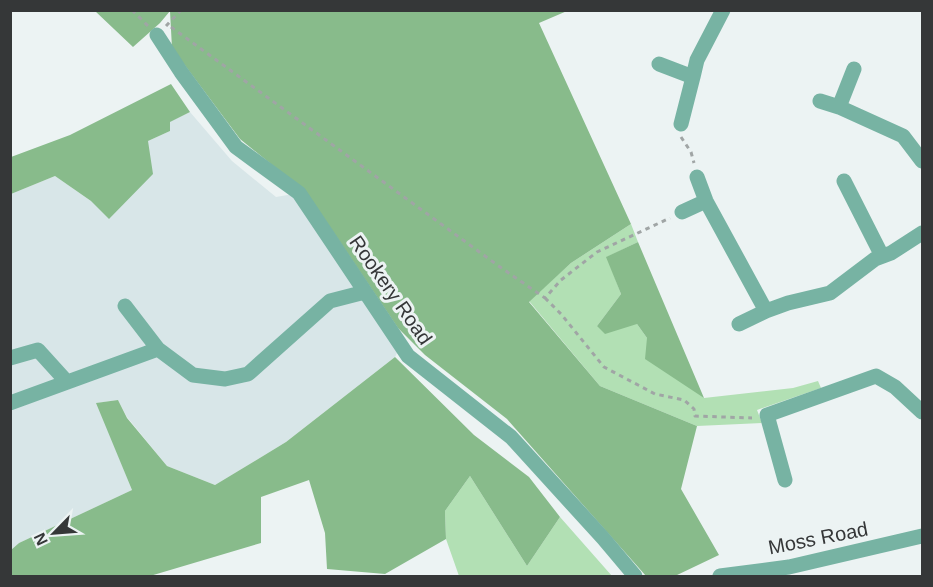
<svg xmlns="http://www.w3.org/2000/svg" width="933" height="587" viewBox="0 0 933 587" font-family="Helvetica,sans-serif">
<rect width="100%" height="100%" fill="#ecf3f3"/>
<path fill="#d8e6e8" d="M190 112 232 161 276 197 299 193 401 345 395 357 286 442 215 485 167 466 127 417 118 400 97 403 132 490 19 543 11 550V194L55 176 91 201 148 141 170 131 169 122Z"/>
<path fill="#b2e0b4" d="M631 224 638 242 607 257 621 294 597 326 637 324 647 338 704 398 793 388 818 381 821 388 757 410 762 423 697 426 600 386 529 301 571 263Z
M470 476 527 566 560 517 612 576H459L446 539 445 511Z"/>
<path fill="#88bb8b" d="M95 11H567L539 23 631 224 571 263 529 302 600 386 697 426 681 489 719 555 675 576H646L507 419 425 355 398 328 307 193 240 139 172 48 170 11 160 23 133 47Z
M171 84 190 112 170 122V131L148 141 153 174 109 219 91 201 55 176 11 194V157L70 135Z
M638 242 704 398 645 359 647 338 637 324 605 334 597 326 621 294 606 257Z
M395 357 474 435 529 477 560 517 527 566 470 476 445 511 446 539 385 574 327 569 325 533 309 480 261 497V543L150 576H11V550L19 543 132 490 96 403 118 400 127 418 167 466 215 485 286 442Z"/>
<g fill="none" stroke-linecap="round" stroke-linejoin="round">
<path stroke="#a0a5a5" stroke-width="3" stroke-dasharray="4.5 4.5" stroke-linecap="butt" d="M132 10 148 26
M166 26 181 10
M171 27 500 267 545 298 561 280 597 252 670 218
M681 137 691 152 694 163
M545 298 561 314 604 367 655 394 684 400 694 409 695 416 752 418"/>
<path stroke="#77b3a3" stroke-width="15" d="M157 35 181 72 236 147 299 193 408 356 511 437 603 538 635 576
M659 64 693 77 681 124
M854 69 839 107 903 136 922 161
M693 77 697 60 723 10
M820 101 839 107
M697 177 706 201 766 311 788 303 830 293 875 259 891 253 922 233
M844 181 882 256
M682 212 706 201
M125 306 158 349 193 375 225 379 248 374 330 301 365 292
M739 324 766 311
M10 358 38 350 67 382
M10 403 158 349
M785 480 767 415 876 376 895 387 922 412
M720 576 789 567 922 536"/>
</g>
<g text-anchor="middle" stroke-width="6" stroke-linejoin="round" paint-order="stroke">
<g font-size="20" fill="#353738" stroke="#ecf3f3">
<text transform="translate(391 290) rotate(55)" y="7">Rookery Road</text>
<text transform="translate(818 538) rotate(-11)" y="7">Moss Road</text>
</g>
</g>
<rect width="933" height="587" fill="none" stroke="#353738" stroke-width="24"/>
<g transform="translate(54 533) rotate(245)" stroke="#ecf3f3" stroke-width="4.5" paint-order="stroke">
<path d="M0-4.5L10 22L0 15L-10 22Z" fill="#353738"/>
<text y="-9" font-size="16" font-weight="bold" text-anchor="middle" fill="#353738">N</text>
</g>
</svg>
